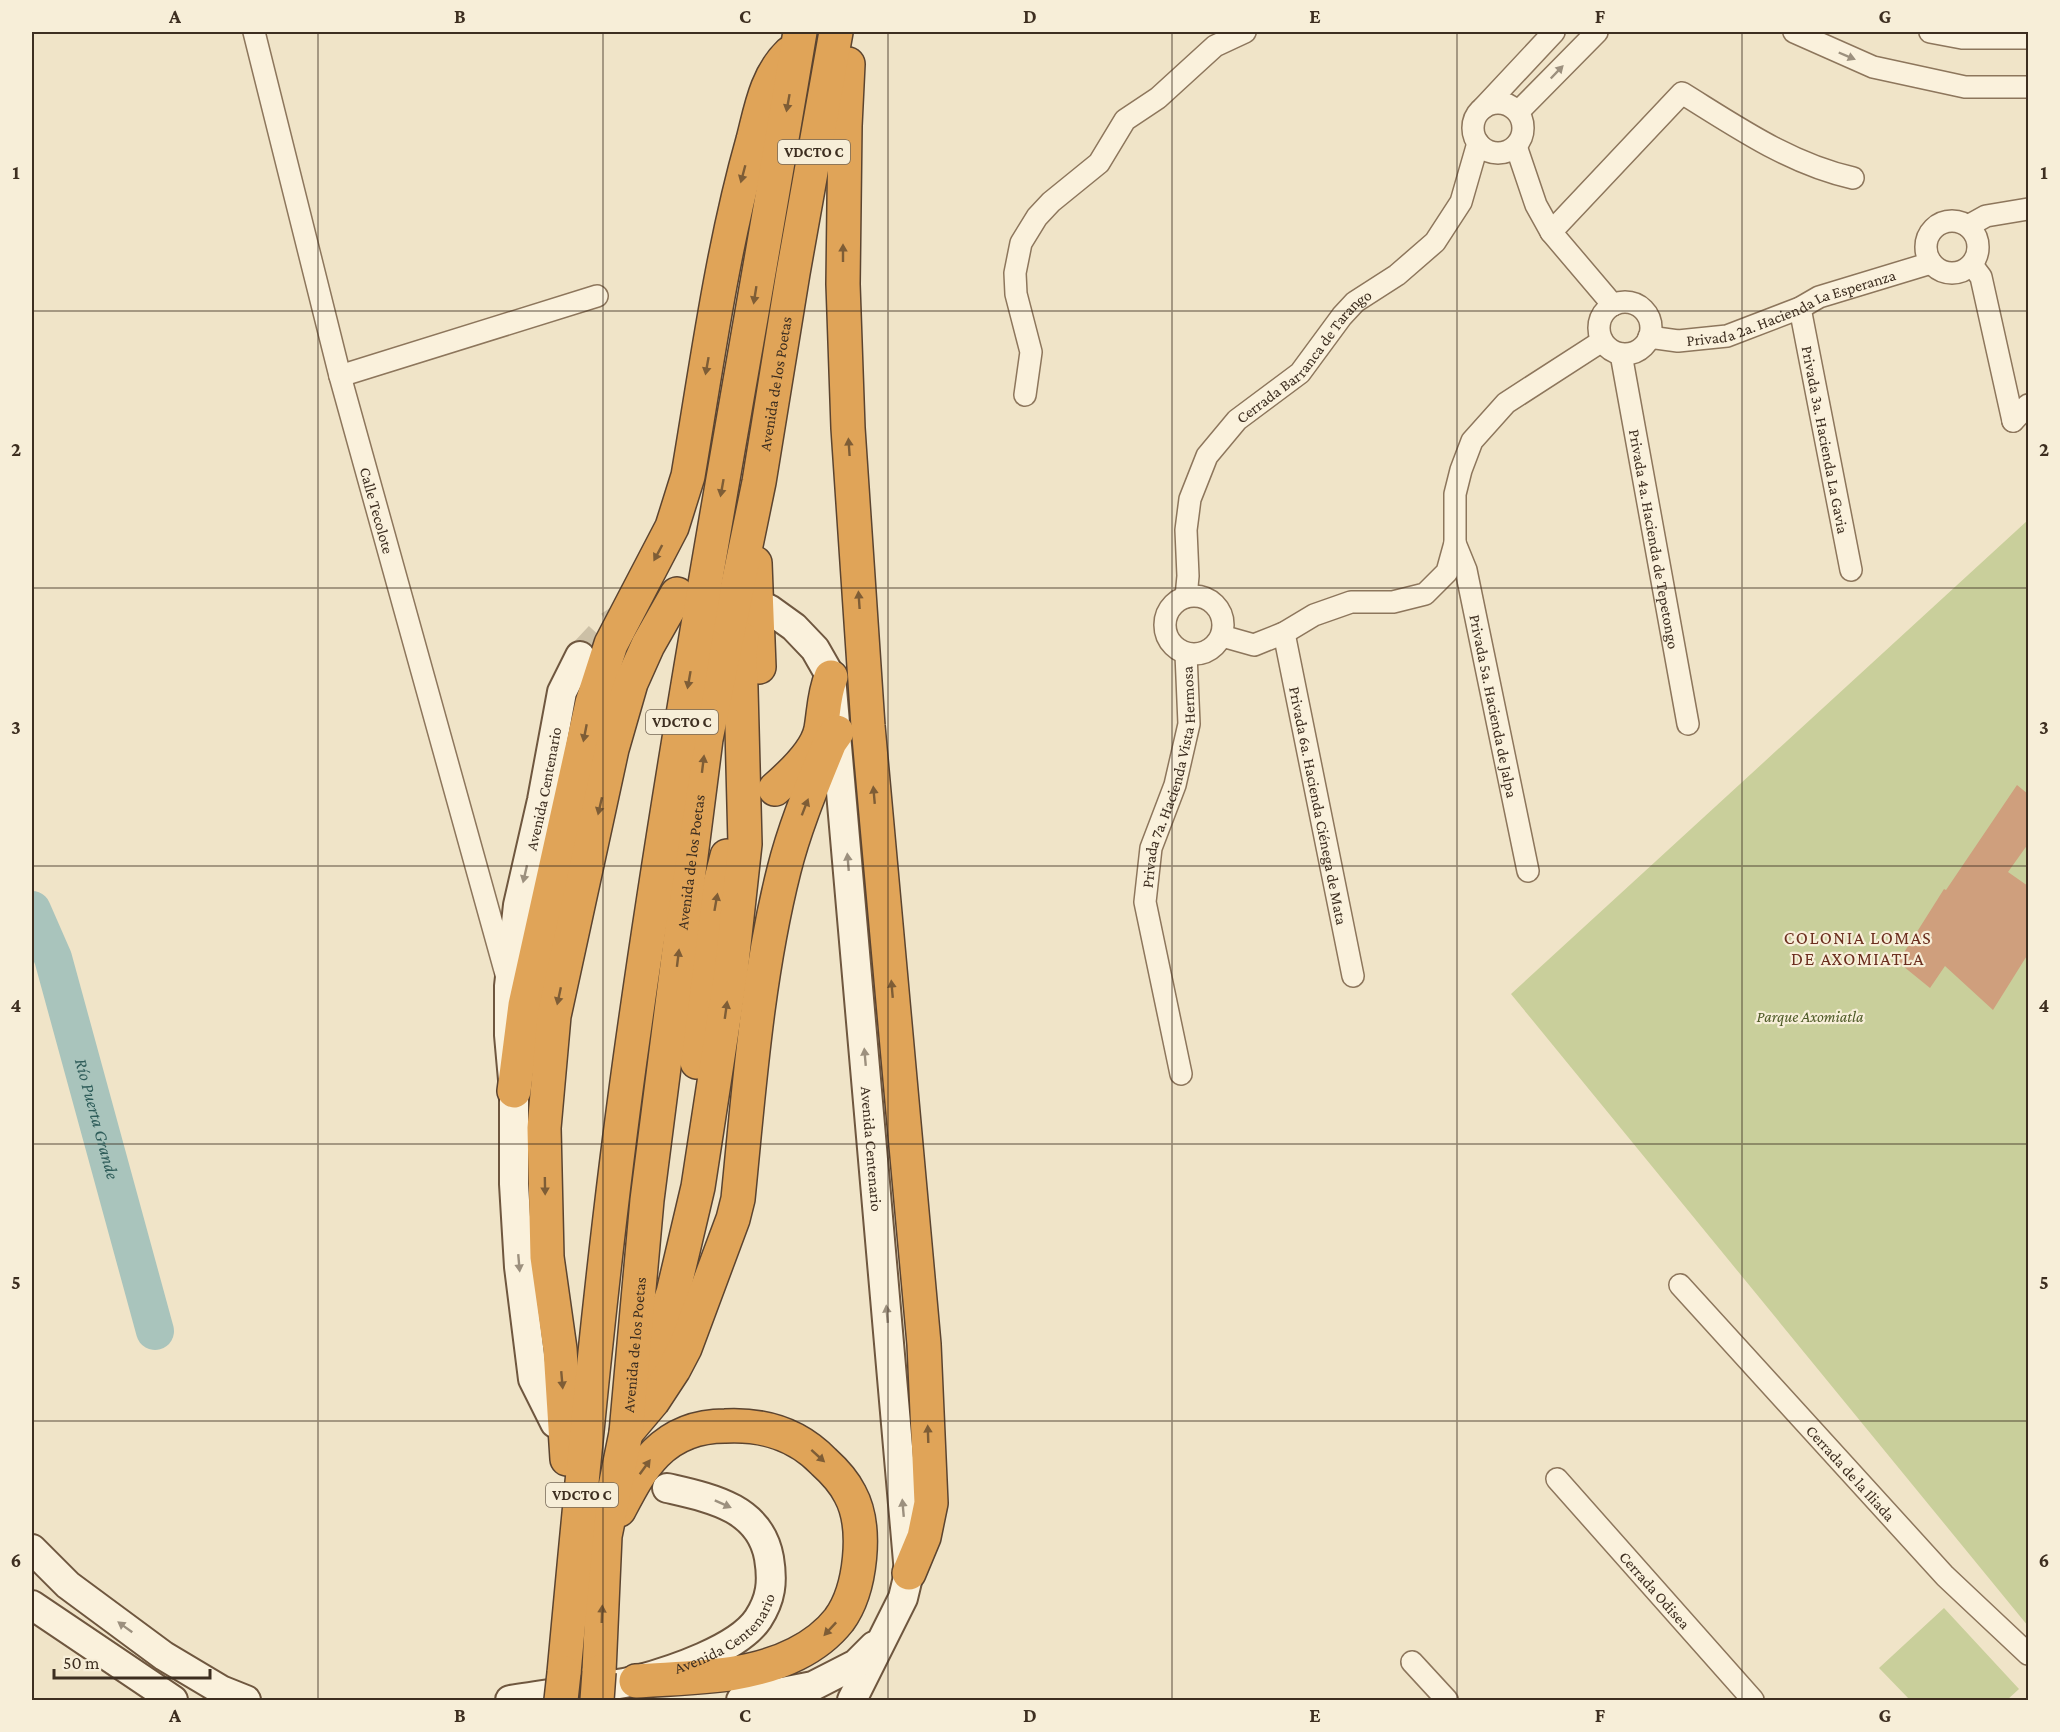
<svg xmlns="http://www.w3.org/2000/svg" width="2060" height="1732" viewBox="0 0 2060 1732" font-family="'Crimson Pro',serif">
<rect width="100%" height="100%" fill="#f0e4c8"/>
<path fill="#c9cf9b" d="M2028 520V1626L1511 994Z
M1944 1608 2019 1689 2007 1700H1910L1879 1668Z"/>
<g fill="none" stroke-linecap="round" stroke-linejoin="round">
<path stroke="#a9c4bc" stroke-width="38" id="s1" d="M32 910 53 958 155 1331"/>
</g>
<path fill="#cf9f7d" d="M2017 785 2028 794V844L2008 872 2028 886V954L1993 1010 1945 966 1930 988 1898 962 1944 889 1946 890Z"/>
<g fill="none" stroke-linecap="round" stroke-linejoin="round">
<path stroke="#ccc0a6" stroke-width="28" stroke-dasharray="28 14" stroke-linecap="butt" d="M580 656 608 626 625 615"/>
<defs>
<g id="street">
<path id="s2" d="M254 32 340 376 506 974"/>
<path d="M1794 32 1873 67 1965 87H2028"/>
<path d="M1930 32 1962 38H2028"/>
<circle cx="1498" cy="128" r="25"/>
<path d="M1483 108 1554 32"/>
<path d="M1518 112 1597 32"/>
<path d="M1516 146 1536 205 1551 232 1613 305"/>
<circle cx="1952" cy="247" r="26"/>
<path d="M1968 226 1986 216 2028 209"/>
<path d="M1551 232 1682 93C1737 127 1790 164 1853 178"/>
<path d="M1972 265 1981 277 2013 421"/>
<circle cx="1625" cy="328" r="26"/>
<path id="s3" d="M1800 308 1851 570"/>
<path id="s4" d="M1649 337 1678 341 1727 336 1800 308 1819 297 1931 263"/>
<path id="s5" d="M1621 354 1688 724"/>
<path d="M340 376 597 296"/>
<path d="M1025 395 1031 352 1016 294 1015 273 1021 243 1037 217 1051 202 1099 163 1125 120 1158 98 1215 46 1245 32"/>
<path d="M2013 421 2028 405"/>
<path id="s6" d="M1455 543 1466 570 1528 871"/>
<circle cx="1194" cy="625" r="29"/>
<path id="s7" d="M1186 597 1188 576 1186 530 1190 499 1207 456 1237 420 1300 373 1342 316 1355 302 1397 275 1435 242 1461 202 1478 143"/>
<path id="s8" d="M1284 633 1353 976"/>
<path d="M1222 636 1254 645 1284 633 1314 615 1351 602H1393L1425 594 1447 572 1455 543V494L1461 470 1472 441 1506 403 1602 341"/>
<path id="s9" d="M1181 1074 1145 902 1151 848 1175 785 1189 724 1186 654"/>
<path id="s10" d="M1680 1285 1945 1576 2028 1654"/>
<path id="s11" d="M1557 1479 1753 1700"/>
<path d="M1412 1662 1447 1700"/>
</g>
<g id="secondary">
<path id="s12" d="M769 609 794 627 815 649 831 677 909 1573 903 1598 852 1700"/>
<path id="s13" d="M555 1423 533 1379 519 1267 514 1184V1091L509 1035V986L518 905 542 800 562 692 580 656"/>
<path d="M32 1549 68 1585 164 1656 221 1690 246 1700"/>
<path d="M32 1605 173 1700"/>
<path id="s14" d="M510 1700C539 1696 568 1691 596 1687 610 1685 624 1684 637 1680 671 1671 738 1649 758 1619 771 1599 773 1582 769 1558 760 1507 710 1498 667 1488"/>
<path d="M741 1700 813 1686 856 1664 874 1646"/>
</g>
<g id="highway">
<path d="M848 64 845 126 843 284 848 428 868 726 924 1344 931 1503 924 1537 909 1573"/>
<path d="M755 563 759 667"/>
<path d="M775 789C791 775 817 750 821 729 824 712 824 694 831 677"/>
<path d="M697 1062 701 1028 699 1001 716 899 727 856"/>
<path d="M514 1091 525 1005 592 703 611 644 672 527 688 476C707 364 722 249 753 140 761 109 766 76 790 53"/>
<path d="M643 1380 673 1293 698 1187 731 972 745 844 740 650 742 639"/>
<path d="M626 1433 653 1401 674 1369 685 1348 733 1219 738 1199C749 1089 757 977 784 870 795 826 813 784 830 742L837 732"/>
<path d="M567 1459 560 1349 547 1257 544 1128 554 1016 612 749 631 683 648 645 677 594"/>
<path d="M619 1510C629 1491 640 1469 656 1453 675 1434 699 1426 725 1426 764 1424 797 1434 824 1462 834 1471 844 1482 850 1494 868 1527 861 1590 839 1620 828 1634 812 1646 796 1654 747 1679 689 1677 636 1681"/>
<path id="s15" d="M599 1672 605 1536 626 1433 647 1200 706 739 759 482 793 273 836 32"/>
<path d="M564 1673C583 1468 602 1263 630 1060 678 715 743 374 800 32"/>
</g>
</defs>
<use href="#street" stroke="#8d765c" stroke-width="24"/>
<use href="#secondary" stroke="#6f573f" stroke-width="32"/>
<use href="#highway" stroke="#5b4430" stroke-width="36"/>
<use href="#street" stroke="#faf1dc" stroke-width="21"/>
<use href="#secondary" stroke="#faf1dc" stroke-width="28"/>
<use href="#highway" stroke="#e0a458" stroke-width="33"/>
<defs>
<path id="highway-bridge" d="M561 1700 564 1673
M597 1700 599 1672"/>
</defs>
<use href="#highway-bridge" stroke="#5b4430" stroke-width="36" stroke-linecap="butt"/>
<use href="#highway-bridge" stroke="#e0a458" stroke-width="33"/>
</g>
<defs><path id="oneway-solid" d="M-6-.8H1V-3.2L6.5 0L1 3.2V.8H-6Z" transform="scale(1.5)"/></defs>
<g fill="#9c907e">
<use href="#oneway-solid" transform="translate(1847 56) rotate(23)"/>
<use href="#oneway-solid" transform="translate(1557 72) rotate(-46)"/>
<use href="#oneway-solid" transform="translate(848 862) rotate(-95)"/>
<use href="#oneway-solid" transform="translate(525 874) rotate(103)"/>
<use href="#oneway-solid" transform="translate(865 1057) rotate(-95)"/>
<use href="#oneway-solid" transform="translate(519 1263) rotate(85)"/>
<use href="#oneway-solid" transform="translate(887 1314) rotate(-95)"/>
<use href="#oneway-solid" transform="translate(723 1504) rotate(24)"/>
<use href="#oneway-solid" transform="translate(903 1508) rotate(-95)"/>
<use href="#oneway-solid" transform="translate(125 1627) rotate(-144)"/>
</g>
<g fill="#7e5d36">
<use href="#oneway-solid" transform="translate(788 103) rotate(100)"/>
<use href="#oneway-solid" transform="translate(743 174) rotate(105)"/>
<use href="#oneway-solid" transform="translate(843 253) rotate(-90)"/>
<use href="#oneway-solid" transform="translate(755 295) rotate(99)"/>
<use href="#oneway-solid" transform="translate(707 366) rotate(100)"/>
<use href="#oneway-solid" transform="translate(849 447) rotate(-94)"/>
<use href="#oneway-solid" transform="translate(722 488) rotate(100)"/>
<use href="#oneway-solid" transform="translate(658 553) rotate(118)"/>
<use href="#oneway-solid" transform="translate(859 600) rotate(-94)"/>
<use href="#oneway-solid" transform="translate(689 680) rotate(100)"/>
<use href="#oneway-solid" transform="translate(585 733) rotate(101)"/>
<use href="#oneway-solid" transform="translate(703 764) rotate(-83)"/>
<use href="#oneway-solid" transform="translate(874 795) rotate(-95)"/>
<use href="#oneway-solid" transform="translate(600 806) rotate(103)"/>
<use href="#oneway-solid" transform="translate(805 807) rotate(-69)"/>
<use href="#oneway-solid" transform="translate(716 902) rotate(-80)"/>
<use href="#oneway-solid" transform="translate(678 958) rotate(-83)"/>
<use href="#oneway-solid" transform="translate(892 989) rotate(-95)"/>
<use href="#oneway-solid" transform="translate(559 996) rotate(102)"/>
<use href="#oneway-solid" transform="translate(726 1010) rotate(-82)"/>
<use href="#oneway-solid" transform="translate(545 1186) rotate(89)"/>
<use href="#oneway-solid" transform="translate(562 1380) rotate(85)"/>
<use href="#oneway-solid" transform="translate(928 1434) rotate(-92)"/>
<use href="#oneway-solid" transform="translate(818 1456) rotate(42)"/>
<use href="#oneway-solid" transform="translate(645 1467) rotate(-54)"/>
<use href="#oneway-solid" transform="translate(602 1614) rotate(-88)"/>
<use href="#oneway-solid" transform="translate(830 1629) rotate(133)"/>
</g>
<path fill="none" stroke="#3d2e20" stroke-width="1.5" stroke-opacity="0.55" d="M318 32V1700M603 32V1700M888 32V1700M1172 32V1700M1457 32V1700M1742 32V1700M32 311H2028M32 588H2028M32 866H2028M32 1144H2028M32 1421H2028"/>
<g text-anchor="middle" stroke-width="4.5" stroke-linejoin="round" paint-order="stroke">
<g fill="#f7eed8" stroke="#756857" stroke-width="1.5">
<rect x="778" y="140" width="72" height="24" rx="4.5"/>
<rect x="646" y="710" width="72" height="24" rx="4.5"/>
<rect x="546" y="1483" width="72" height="24" rx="4.5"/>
</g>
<g font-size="15" font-weight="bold" fill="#3d2e20">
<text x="814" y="157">VDCTO C</text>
<text x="682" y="727">VDCTO C</text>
<text x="582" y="1500">VDCTO C</text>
</g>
<g font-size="16" fill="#3d2e20" stroke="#f7eed8">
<text dy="6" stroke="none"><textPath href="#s4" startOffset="148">Privada 2a. Hacienda La Esperanza</textPath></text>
<text dy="6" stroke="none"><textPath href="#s7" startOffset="285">Cerrada Barranca de Tarango</textPath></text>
<text dy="6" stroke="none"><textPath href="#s15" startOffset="1302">Avenida de los Poetas</textPath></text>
<text dy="6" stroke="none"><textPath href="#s3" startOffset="134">Privada 3a. Hacienda La Gavia</textPath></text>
<text dy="6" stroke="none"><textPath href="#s2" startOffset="494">Calle Tecolote</textPath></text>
<text dy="6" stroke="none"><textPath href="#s5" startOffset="188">Privada 4a. Hacienda de Tepetongo</textPath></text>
<text dy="6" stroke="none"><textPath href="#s6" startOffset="168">Privada 5a. Hacienda de Jalpa</textPath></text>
<text dy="6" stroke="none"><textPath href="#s9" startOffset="304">Privada 7a. Hacienda Vista Hermosa</textPath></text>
<text dy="6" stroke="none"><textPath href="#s13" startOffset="644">Avenida Centenario</textPath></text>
<text dy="6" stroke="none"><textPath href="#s8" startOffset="176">Privada 6a. Hacienda Ciénega de Mata</textPath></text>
<text dy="6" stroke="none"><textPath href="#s15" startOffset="816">Avenida de los Poetas</textPath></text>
<text dy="6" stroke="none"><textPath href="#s12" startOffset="567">Avenida Centenario</textPath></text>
<text dy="6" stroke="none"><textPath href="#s15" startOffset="330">Avenida de los Poetas</textPath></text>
<text dy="6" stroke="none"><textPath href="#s10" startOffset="254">Cerrada de la Iliada</textPath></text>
<text dy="6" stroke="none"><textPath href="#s11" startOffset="148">Cerrada Odisea</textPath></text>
<text dy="6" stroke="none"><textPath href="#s14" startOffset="231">Avenida Centenario</textPath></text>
</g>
<g font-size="16" font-style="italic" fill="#4d5a26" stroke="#f7eed8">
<text x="1810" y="1022">Parque Axomiatla</text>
</g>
<g font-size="18" letter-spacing="1.5" fill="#6b2e1e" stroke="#f7eed8">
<text x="1858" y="944">COLONIA LOMAS<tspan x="1858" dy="21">DE AXOMIATLA</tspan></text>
</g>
<g font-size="18" font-style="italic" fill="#2f5d5a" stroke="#f7eed8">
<text dy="6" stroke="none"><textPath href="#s1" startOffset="219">Río Puerta Grande</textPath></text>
</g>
</g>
<rect width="2060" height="1732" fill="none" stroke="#f7eed8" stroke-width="66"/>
<path d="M54 1669v9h156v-9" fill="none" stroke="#3d2e20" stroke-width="3"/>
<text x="63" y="1669" font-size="18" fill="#3d2e20" stroke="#f7eed8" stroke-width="4.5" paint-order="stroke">50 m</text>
<rect x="33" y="33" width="1994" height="1666" fill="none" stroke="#3d2e20" stroke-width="2"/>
<g font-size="20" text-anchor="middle" font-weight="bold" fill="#3d2e20">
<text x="175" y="23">A</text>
<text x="460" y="23">B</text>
<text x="745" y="23">C</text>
<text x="1030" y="23">D</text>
<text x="1315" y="23">E</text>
<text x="1600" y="23">F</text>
<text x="1885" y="23">G</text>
<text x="16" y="179">1</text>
<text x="2044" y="179">1</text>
<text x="16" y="456">2</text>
<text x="2044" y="456">2</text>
<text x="16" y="734">3</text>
<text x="2044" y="734">3</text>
<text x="16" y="1012">4</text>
<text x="2044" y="1012">4</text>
<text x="16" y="1289">5</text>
<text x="2044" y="1289">5</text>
<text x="16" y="1567">6</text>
<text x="2044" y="1567">6</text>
<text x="175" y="1722">A</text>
<text x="460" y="1722">B</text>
<text x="745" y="1722">C</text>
<text x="1030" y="1722">D</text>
<text x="1315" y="1722">E</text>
<text x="1600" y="1722">F</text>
<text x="1885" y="1722">G</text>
</g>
</svg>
